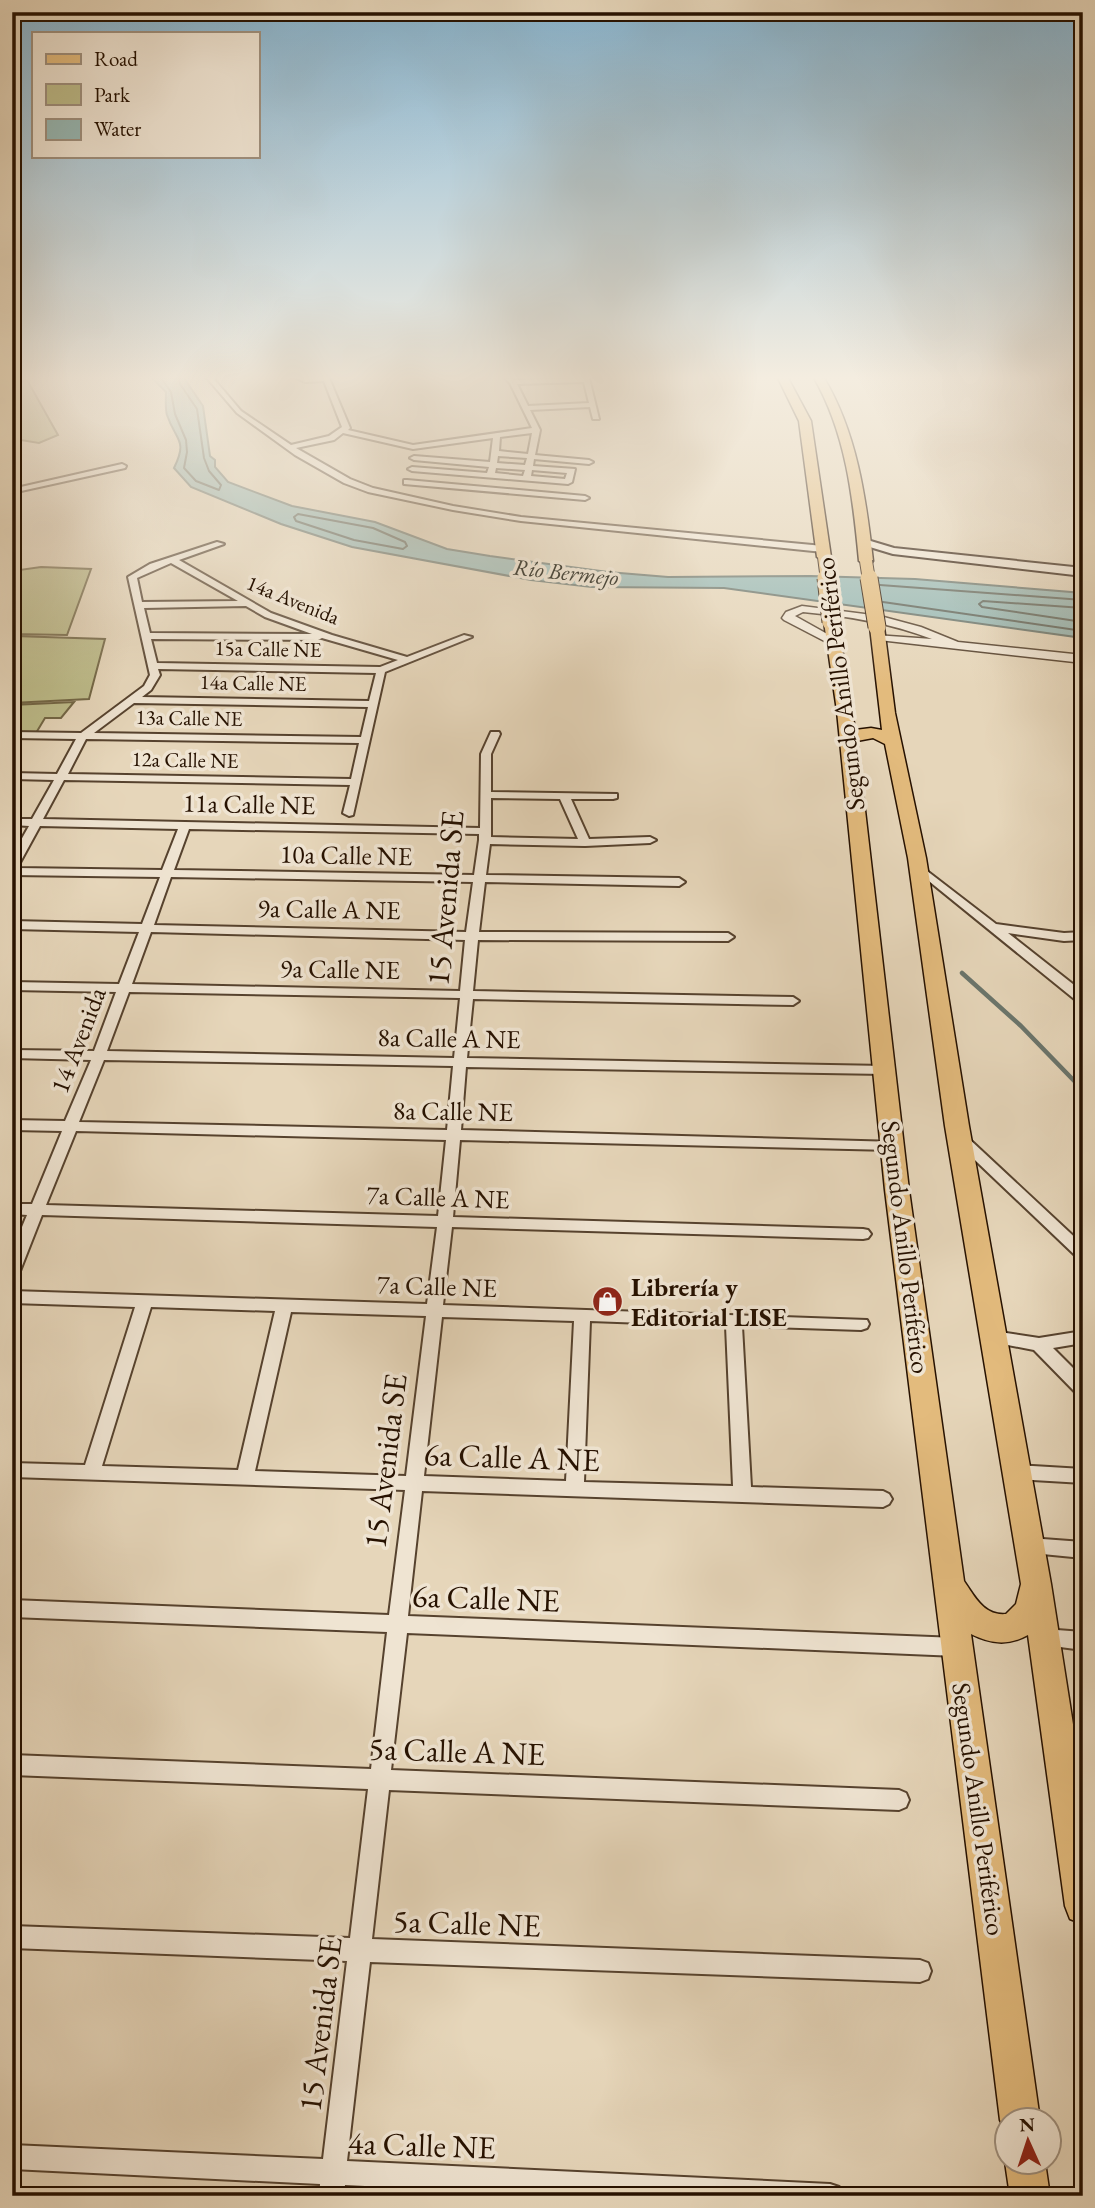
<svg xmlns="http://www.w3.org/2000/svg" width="1095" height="2208" viewBox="0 0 1095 2208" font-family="'EB Garamond',serif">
<rect width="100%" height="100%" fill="#e6d6ba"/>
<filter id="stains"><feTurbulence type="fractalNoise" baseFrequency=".00286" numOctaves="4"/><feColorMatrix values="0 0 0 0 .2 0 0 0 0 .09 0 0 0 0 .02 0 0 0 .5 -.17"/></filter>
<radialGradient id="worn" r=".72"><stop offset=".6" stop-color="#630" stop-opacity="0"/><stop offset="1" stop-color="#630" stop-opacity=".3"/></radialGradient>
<path fill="#bdbc8a" stroke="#726645" stroke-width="2" d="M27 380 58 435 39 443 21 440 12 444V386Z
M41 567 91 569 67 635 12 634V571Z
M14 636 105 639 89 699 12 703Z
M74 702 61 718H45L36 733H12V705Z"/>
<path fill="#97b8b4" stroke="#6a756c" stroke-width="2" d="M152 378H184L203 406 210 456 215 460V467L228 482 292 506 375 522 447 549 490 556 608 572 668 577 811 576 915 579 1083 593V638L724 588 592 587 531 580 352 547 281 524 191 487 174 468C188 439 176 442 167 415 165 408 166 399 166 392Z"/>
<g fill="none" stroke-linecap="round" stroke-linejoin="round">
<path stroke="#5e645a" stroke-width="2" d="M161 378 171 392 175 414 186 440 187 452 184 468 196 481 219 490 221 485 209 471 204 458 197 409 180 384 179 378
M298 514 373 528 405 542 407 546 403 549 354 540 296 521 294 517Z
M880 585 1083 600
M883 602 1083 631
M1083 608 983 601 979 604 982 607 1083 622"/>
<path stroke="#6a756c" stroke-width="4.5" d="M962 973 1021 1026 1083 1090"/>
<defs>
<path id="minor" d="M12 378H20L12 381Z
M207 378H213L241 411 291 445 329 436 342 427 324 381 305 382 296 378H329L350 428 348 430 413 445 532 428 510 383 505 378 515 380 589 378 599 419H593L590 407 530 410 540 430 535 455 589 460 593 462 589 464 534 459 533 466 575 469 572 482 568 484 412 471 408 469 412 467 487 473 489 467 414 460 410 458 414 456 490 462 493 438 413 449 343 433 334 440 296 448 350 479 373 488 453 506 521 517 823 546 827 549 823 552 521 521 453 510 368 492 344 483 295 455 237 413ZM584 382 589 403 528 406 517 384ZM532 433 528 454 499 451 500 437ZM498 456 527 458 525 465 497 463ZM496 468 525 470 523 476 495 473ZM532 470 567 473 565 479 531 476Z
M122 464 126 466 125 468 12 493V489Z
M407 480 585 496 589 498 585 500 404 484V480Z
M217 542 224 544 179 560 271 613 332 635 407 657 464 635 472 637 385 672 353 815 349 816 343 813 350 785 64 780 43 819 480 828 481 754 491 732H499L500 734 491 754V792L617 794V798L613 799H571L589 839 650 837 656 840 650 843 585 846 490 844 486 875 679 878 685 882 679 886 485 882 479 932 728 933 734 937 728 941 478 940 473 991 793 997 799 1001 793 1005 473 999 467 1058 885 1066 892 1070 885 1074 466 1067 461 1130 897 1142 899 1145 892 1150 460 1140 453 1217 863 1229 868 1230 871 1234 868 1238 863 1239 452 1227 443 1305 867 1320 869 1324 867 1328 861 1330 742 1326 751 1487 883 1491 889 1494 892 1499 889 1504 883 1507 422 1491 408 1616 957 1638 964 1641 967 1647 964 1653 957 1656 407 1633 391 1770 899 1790 906 1793 909 1800 906 1807 899 1810 389 1790 372 1939 920 1960 928 1963 931 1971 928 1979 920 1982 370 1962 347 2161 830 2184 839 2187 842 2196H564L345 2185 344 2196H319L320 2184 12 2169V2145L323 2159 347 1961 12 1948V1926L350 1938 368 1789 12 1775V1755L371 1769 387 1632 12 1617V1600L389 1615 405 1490 12 1477V1463L85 1465 135 1307 12 1303V1291L427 1304 437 1227 42 1215 20 1271 18 1275 12 1277V1251L27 1215 12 1214V1204H32L62 1131 12 1130V1120L65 1121 91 1060 12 1058V1050L94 1051 116 992 12 990V982L119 984 139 932 12 929V921L142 924 160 877 12 875V856L29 826 12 825V819H32L54 780 12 779V773L57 774 76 739 12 738V732L81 733 144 686 150 675 128 577 150 564ZM171 563 238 601 142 602 137 578ZM246 606 265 617 312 634 150 633 144 608ZM322 638 398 660 380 667 157 663 151 639 318 640ZM158 669 376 673 369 701 142 697 151 690 160 675ZM134 703 368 707 361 737 94 733ZM86 739 359 743 351 779 68 774ZM491 798 560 799 578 839 491 837ZM40 826 178 829 162 870 17 868ZM189 829 479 834V840L474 875 174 870ZM171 877 473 882 466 932 154 925ZM151 932 465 940 460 991 132 984ZM129 992 460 998 454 1058 107 1051ZM104 1060 453 1066 447 1130 79 1122ZM76 1131 446 1140 438 1216 46 1205ZM151 1307 275 1311 238 1470 102 1466ZM291 1312 426 1316 406 1476 255 1471ZM442 1317 574 1321 566 1481 424 1476ZM590 1321 726 1326 733 1486 584 1482Z
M918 864 996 924 1064 933 1083 932V940L1064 941 1008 933 1083 992V1003L1078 1002 914 869V865Z
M962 1135 967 1137 1083 1245V1260L1078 1258 957 1143 955 1140 957 1137Z
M993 1331 1039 1338 1083 1331V1343L1053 1348 1083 1378V1396L1077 1394 1034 1350 987 1341 985 1337 987 1333Z
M1016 1465 1083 1469V1483L1016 1479 1010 1477 1007 1472 1010 1467Z
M1029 1538 1083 1542V1558L1022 1552 1020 1546 1022 1540Z
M1044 1629 1083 1632V1650L1037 1644 1034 1638 1037 1632Z"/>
<path id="tertiary" d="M802 606 880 616 921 627 958 642 1083 655V663L879 640 875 639V635L932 639C890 623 848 616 803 612L795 616 838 640 840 642 834 646 784 620 782 618 786 612Z"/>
<path id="secondary" d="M864 539 894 548 1083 568V576L893 554 860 544V540Z"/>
<path id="primary" d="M778 378H788L811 421 831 557 829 560 824 561 817 557 799 421Z
M814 378H824C857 433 866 498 873 561L871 564 866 565 859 561C853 498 846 433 814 378Z
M831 618 838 622 855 730 871 728 882 730 870 627 877 623 884 627 895 713 926 858 969 1126 1051 1584 1083 1788V1924L1070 1919 1065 1906 1028 1635C1008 1646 991 1644 971 1634L1040 2120H1007V2134L1000 2120 885 1190 837 711 824 622ZM873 738 885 744 908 858 945 1126 1021 1584 1016 1604 1006 1614C984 1616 975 1597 964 1581L909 1190 857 741Z
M1007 2156V2162H1045L1050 2196H1010L1005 2162Z"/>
</defs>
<use href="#minor" stroke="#56422e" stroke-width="4"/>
<use href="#tertiary" stroke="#56422e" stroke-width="3"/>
<use href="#secondary" stroke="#261100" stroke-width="4"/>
<use href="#primary" stroke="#261100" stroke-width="3"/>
<use href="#minor" fill="#efe4d2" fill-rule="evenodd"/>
<use href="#tertiary" fill="#efe4d2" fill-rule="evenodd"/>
<use href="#secondary" fill="#efe4d2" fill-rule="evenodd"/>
<use href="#primary" fill="#e3bb7d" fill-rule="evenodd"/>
<defs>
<path id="primary-bridge-far1" d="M824 557 827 580
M866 561 869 580"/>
<path id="primary-bridge" d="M826 578 831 622
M869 578 877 627"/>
</defs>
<use href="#primary-bridge-far1" stroke="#261100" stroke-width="14" stroke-linecap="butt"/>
<use href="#primary-bridge" stroke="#261100" stroke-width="19" stroke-linecap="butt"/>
<use href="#primary-bridge-far1" stroke="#e3bb7d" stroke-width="12"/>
<use href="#primary-bridge" stroke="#e3bb7d" stroke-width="17"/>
</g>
<linearGradient id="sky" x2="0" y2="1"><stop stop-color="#87b6d3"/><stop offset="0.55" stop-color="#f4ede0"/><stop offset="1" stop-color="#f4ede0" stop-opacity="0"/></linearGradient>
<rect width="1095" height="687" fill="url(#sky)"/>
<defs>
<symbol id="shop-disc" viewBox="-11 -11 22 22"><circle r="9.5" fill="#8f2418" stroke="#efe4d2"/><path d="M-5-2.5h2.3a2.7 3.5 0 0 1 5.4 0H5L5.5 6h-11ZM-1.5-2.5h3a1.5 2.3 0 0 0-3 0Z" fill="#fff"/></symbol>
</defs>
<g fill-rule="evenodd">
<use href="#shop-disc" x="590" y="1284" width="35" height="35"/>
</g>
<g text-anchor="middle" stroke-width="7" stroke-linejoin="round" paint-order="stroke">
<g font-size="21" fill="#261100" stroke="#efe4d2">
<text transform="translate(293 600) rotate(22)" y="7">14a Avenida</text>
<text transform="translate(268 649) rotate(1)" y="7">15a Calle NE</text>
<text transform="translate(253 683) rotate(1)" y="7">14a Calle NE</text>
<text transform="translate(189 718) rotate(1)" y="7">13a Calle NE</text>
<text transform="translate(185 760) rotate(1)" y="7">12a Calle NE</text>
</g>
<g font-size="23" font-style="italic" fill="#4e4b3f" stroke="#efe4d2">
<text transform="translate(566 572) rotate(6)" y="8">Río Bermejo</text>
</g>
<g font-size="26" fill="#261100" stroke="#efe4d2">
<text transform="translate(840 684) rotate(-97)" y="9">Segundo Anillo Periférico</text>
<text transform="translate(249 804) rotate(1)" y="9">11a Calle NE</text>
<text transform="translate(346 855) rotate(1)" y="9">10a Calle NE</text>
<text transform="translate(329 909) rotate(1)" y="9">9a Calle A NE</text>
<text transform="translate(340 969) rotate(1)" y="9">9a Calle NE</text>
<text transform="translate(449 1038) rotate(1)" y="9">8a Calle A NE</text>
<text transform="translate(78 1040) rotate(-69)" y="9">14 Avenida</text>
<text transform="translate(453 1111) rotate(1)" y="9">8a Calle NE</text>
<text transform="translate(438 1197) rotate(2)" y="9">7a Calle A NE</text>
<text transform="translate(906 1247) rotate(83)" y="9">Segundo Anillo Periférico</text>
<text transform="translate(437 1286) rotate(2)" y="9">7a Calle NE</text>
<text transform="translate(979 1809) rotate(82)" y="9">Segundo Anillo Periférico</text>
</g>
<g font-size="26" font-weight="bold" fill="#261100" stroke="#efe4d2" text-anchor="start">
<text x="631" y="1296">Librería y<tspan x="631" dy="30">Editorial LISE</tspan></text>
</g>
<g font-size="32" fill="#261100" stroke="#efe4d2">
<text transform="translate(445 898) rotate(-85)" y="11">15 Avenida SE</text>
<text transform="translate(512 1457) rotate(2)" y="11">6a Calle A NE</text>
<text transform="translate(385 1461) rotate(-83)" y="11">15 Avenida SE</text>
<text transform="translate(486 1598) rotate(2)" y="11">6a Calle NE</text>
<text transform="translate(457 1751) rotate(2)" y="11">5a Calle A NE</text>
<text transform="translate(467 1923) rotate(2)" y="11">5a Calle NE</text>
<text transform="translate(320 2024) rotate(-83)" y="11">15 Avenida SE</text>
<text transform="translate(422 2145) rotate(2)" y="11">4a Calle NE</text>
</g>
</g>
<rect width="1095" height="2208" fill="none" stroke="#e6d6ba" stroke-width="42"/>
<rect x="14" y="14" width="1067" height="2180" fill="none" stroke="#261100" stroke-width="3.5"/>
<rect x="21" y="21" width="1053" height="2166" fill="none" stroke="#261100" stroke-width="2"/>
<rect x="32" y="32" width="228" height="126" fill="#efe4d2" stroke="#9f907e" stroke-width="2"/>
<rect x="46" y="54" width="35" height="10" fill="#e3bb7d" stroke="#9f907e" stroke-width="2"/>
<text x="94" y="66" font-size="21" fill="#261100">Road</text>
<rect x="46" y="84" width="35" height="21" fill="#bdbc8a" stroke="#9f907e" stroke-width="2"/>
<text x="94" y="102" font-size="21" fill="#261100">Park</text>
<rect x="46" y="119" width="35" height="21" fill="#97b8b4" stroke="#9f907e" stroke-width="2"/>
<text x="94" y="136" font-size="21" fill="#261100">Water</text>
<g transform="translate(1028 2141) rotate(357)"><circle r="33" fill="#efe4d2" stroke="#9f907e" stroke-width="2"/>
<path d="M0-5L12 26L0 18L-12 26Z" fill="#8f2418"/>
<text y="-10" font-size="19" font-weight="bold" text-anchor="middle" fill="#261100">N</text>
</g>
<rect width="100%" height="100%" filter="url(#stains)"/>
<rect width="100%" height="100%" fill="url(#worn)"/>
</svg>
